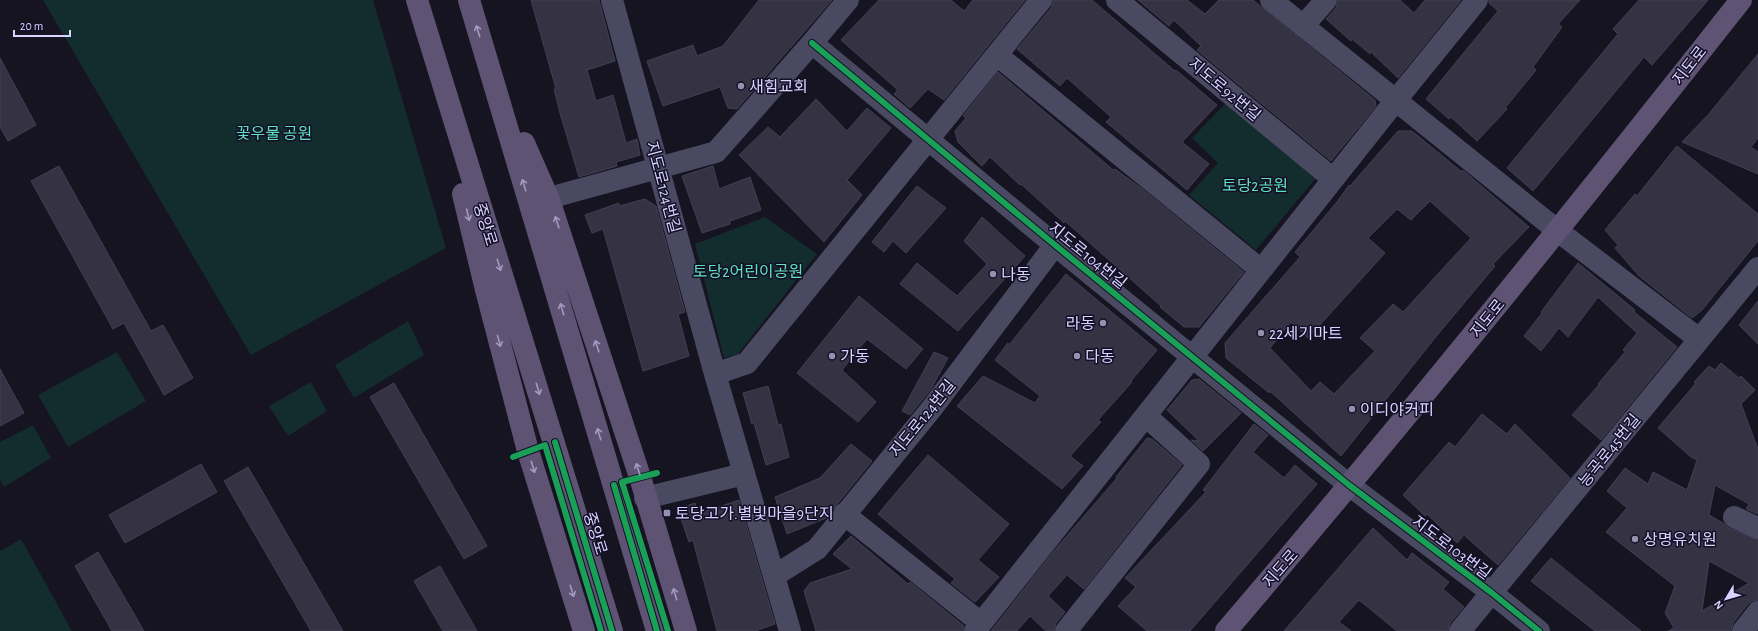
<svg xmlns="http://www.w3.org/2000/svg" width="1758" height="631" viewBox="0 0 1758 631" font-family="'Alegreya Sans','Noto Sans KR',sans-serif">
<rect width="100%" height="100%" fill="#161421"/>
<path fill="#132c2d" d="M43 0H373L446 248 251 355Z
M1227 102 1315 179 1256 250 1189 195 1218 163 1192 138Z
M765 217 817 254 738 354 724 358 695 244Z
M408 321 424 355 354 398 335 365Z
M117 352 146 401 68 447 38 395Z
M311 382 327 411 288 436 269 406Z
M33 425 51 458 4 487 0 480V442Z
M21 539 72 631H0V551Z"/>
<path fill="#343243" stroke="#433f54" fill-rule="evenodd" d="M531 0H599L615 61 587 70 596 101 613 95 626 143 637 139 640 155 616 162 617 166 579 177 560 113 554 89H556Z
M759 0H832L737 109 728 108 720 87 663 106 647 61 693 45 697 56 723 46Z
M879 0H951L964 11 973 0H1025L944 100 928 89 910 108 894 94 898 90 841 40Z
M1053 0H1092L1175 71 1176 70 1217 105 1182 142 1209 164 1187 190 1106 122 1111 117 1067 78 1060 86 1017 49 1051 8Z
M1138 0H1187L1205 14 1219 0H1253L1375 100 1376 106 1331 161 1197 50 1201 46 1174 20 1169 26Z
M1338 0H1400L1414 13 1425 0H1461L1398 78 1370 51V54L1352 39 1351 41 1326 19 1336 8Z
M1489 0H1580L1558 24 1562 27 1533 67 1536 70 1505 108 1507 109 1477 141 1451 117 1449 119 1426 99 1498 11 1489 3Z
M1639 0H1708L1652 65 1644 57 1533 191 1507 168 1618 34 1613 29Z
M1758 54V138L1751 147 1758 152V174L1682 142 1708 115Z
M0 58 36 125 8 141 0 127Z
M998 72 1112 169 1114 170 1115 169 1141 188 1244 272 1199 327H1184L1160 307 1161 306 1065 221 1064 223 1021 184 1020 185 990 157 982 166 958 142 955 131 966 118 963 116Z
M816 99 847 131 867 108 891 128 847 180 862 195 824 242 739 155 768 127 780 137Z
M1398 131H1412L1462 172 1463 170 1471 177 1529 227 1493 264 1495 266 1434 339 1341 456 1271 392H1268L1226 358 1225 343 1300 257 1295 252 1337 202 1349 185 1350 186ZM1430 201 1471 238 1403 312 1393 304 1360 338 1375 351 1334 394 1320 382 1311 391 1270 348 1291 322 1308 338 1385 253 1368 238 1397 209 1411 220Z
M1677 146 1758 214V241L1702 310 1692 318 1639 276 1615 248 1618 245 1605 230 1635 194 1637 196Z
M59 166 151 331 163 325 193 378 164 395 124 323 113 329 31 181Z
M713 166 719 189 750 177 761 210 730 221V224L702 233 682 176Z
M917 186 946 208 906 253 893 241 884 252 872 242Z
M645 199 656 206 685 312 678 314 689 356 643 371 603 229 592 233 585 215 619 203V206Z
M982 217 1025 256 958 331 900 284 917 263 957 296 987 264 964 241Z
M1578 263 1635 310 1634 312 1677 347 1601 440 1572 415 1599 385 1598 384 1625 352 1623 350 1637 333 1598 297 1568 337 1559 328 1541 351 1524 336 1542 313 1541 312Z
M1066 274 1157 350 1131 381 1132 382 1098 420 1101 422 1070 456 1083 466 1062 489 957 406 983 376 1035 403 1040 396 995 360 1008 343 1009 345Z
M859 296 923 349 906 369 867 339 842 370 876 402 858 422 797 373Z
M1758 301V344L1739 325Z
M934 352 948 358 931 389 910 415 902 411Z
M1721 363 1739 378 1741 376 1755 390 1741 404 1758 449V514L1746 509 1749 504 1715 485 1709 515 1723 523 1729 528 1758 540V600L1753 601 1748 604 1733 623 1731 631H1668L1674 628 1665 613 1675 586 1606 532 1627 508 1607 491 1625 468 1648 484 1653 472 1687 490 1697 460 1691 457 1658 428 1696 383 1694 382 1709 366 1715 370ZM1709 561 1749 583 1702 611Z
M0 369 24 413 0 426Z
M1199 379 1241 413 1203 451 1191 440 1199 441 1167 410 1192 380Z
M394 383 487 546 464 559 370 397Z
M768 386 778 425 781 424 789 457 766 465 754 423 752 424 743 393Z
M1482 414 1507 434 1515 424 1570 478 1498 565 1464 535 1457 543 1427 514 1425 516 1403 495 1449 442 1455 447Z
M1254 424 1268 435 1253 452 1284 478 1295 465 1317 484 1190 631H1147L1118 606 1136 587 1125 578 1206 492 1203 490Z
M1147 438 1152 439 1182 465 1084 589 1067 575 1048 596 1065 612 1056 623 1054 631H1046L1030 616 1017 631H991L1053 552 1117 478 1116 477Z
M851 444 872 461 826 518 787 534 775 497 820 478Z
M928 455 1009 524 978 560 999 577 975 602 951 583 955 579 878 514Z
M201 464 217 492 125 543 109 515Z
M248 467 343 631H311L224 481Z
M739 500 775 624 755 631H717L693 540 689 542 678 509 695 503 698 514Z
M1373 528 1407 560 1412 553 1449 582 1443 589 1464 607 1450 623 1448 631H1397L1359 600 1339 622 1351 631H1284Z
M851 536 908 584 910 582 964 626 963 631H816L804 591 810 583 852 569 833 554Z
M98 552 144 631H112L75 566Z
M1551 558 1641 631H1595L1531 581Z
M440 566 477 631H443L414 581Z"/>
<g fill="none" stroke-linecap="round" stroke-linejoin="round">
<path stroke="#4a4962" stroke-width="22" d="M612 0 715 374 790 631
M1117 0 1333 179
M1271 0 1558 231 1699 339
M1303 26 1326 0
M812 43 1055 245 1349 485 1492 593 1539 631
M997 55 1261 270
M549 200 560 195 716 152 812 43 848 0
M715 374 747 363 1041 0
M645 498 744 474
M844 514 981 623
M1734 517 1758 528
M774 576 817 549 932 408 1055 245
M975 631 1396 100 1477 0
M1066 631 1199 464 1146 416
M1460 631 1758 268
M1743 631 1758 612"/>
<path stroke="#5e5373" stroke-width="22" d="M417 0 612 631
M469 0 657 631
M524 143 549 200 640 477 686 631
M463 194 486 290 528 451 584 631
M1226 631C1402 425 1573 213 1741 0"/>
<defs>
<path id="cycleway" d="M812 43 1055 245 1349 485 1492 593 1539 631
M555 442 612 631
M513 457 545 445 601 631
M657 473 622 482 668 631
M614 485 657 631"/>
</defs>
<use href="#cycleway" stroke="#130f26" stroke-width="8"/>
<use href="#cycleway" stroke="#1a9f57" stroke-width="6"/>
</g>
<defs><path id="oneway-shaft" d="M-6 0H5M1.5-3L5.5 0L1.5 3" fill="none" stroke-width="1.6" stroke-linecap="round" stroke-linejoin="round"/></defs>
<g stroke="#a29ac0">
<use href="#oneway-shaft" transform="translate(478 31) rotate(-107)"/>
<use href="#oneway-shaft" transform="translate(524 185) rotate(-107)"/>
<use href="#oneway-shaft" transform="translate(468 215) rotate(77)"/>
<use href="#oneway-shaft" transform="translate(557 222) rotate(-108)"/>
<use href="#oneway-shaft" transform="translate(499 265) rotate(73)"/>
<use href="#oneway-shaft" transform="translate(562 309) rotate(-107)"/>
<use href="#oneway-shaft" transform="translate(499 341) rotate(75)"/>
<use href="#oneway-shaft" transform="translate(597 346) rotate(-108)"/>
<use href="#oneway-shaft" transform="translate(538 389) rotate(73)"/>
<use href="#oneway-shaft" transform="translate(599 434) rotate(-107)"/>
<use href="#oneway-shaft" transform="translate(533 467) rotate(73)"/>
<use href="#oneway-shaft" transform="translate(638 469) rotate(-108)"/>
<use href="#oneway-shaft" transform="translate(572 591) rotate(73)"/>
<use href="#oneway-shaft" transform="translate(675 594) rotate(-107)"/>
</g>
<g fill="#9591b1" stroke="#130f26" stroke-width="1.5">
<circle cx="741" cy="86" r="4"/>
<circle cx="993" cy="274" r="4"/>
<circle cx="1103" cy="323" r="4"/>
<circle cx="1261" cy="333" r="4"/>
<circle cx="832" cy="356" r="4"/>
<circle cx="1077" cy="356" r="4"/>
<circle cx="1352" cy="409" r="4"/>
<rect x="663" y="509" width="8" height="8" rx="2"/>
<circle cx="1635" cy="539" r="4"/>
</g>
<g text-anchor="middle" stroke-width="3" stroke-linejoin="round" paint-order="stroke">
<g font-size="16" fill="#d9d4ff" stroke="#130f26">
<text transform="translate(1689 65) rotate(-52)" y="6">지도로</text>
<text transform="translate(1225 89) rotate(40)" y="6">지도로92번길</text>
<text transform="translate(664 187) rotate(75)" y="6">지도로124번길</text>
<text transform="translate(486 224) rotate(73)" y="6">중앙로</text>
<text transform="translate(1088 255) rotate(39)" y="6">지도로104번길</text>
<text transform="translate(1487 318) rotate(-51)" y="6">지도로</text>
<text transform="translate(922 418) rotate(-51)" y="6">지도로124번길</text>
<text transform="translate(1609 450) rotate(-51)" y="6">능곡로45번길</text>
<text transform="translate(596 533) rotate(73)" y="6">중앙로</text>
<text transform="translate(1452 547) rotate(37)" y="6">지도로103번길</text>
<text transform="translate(1280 568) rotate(-49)" y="6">지도로</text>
</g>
<g font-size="16" fill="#d9d4ff" stroke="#130f26" text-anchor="start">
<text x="749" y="92">새힘교회</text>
<text x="1001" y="280">나동</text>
<text x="1095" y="329" text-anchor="end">라동</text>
<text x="1269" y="339">22세기마트</text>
<text x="840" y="362">가동</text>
<text x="1085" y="362">다동</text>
<text x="1360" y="415">이디야커피</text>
<text x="675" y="519">토당고가.별빛마을9단지</text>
<text x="1643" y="545">상명유치원</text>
</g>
<g font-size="16" fill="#5fe0c0" stroke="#130f26">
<text x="274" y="139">꽃우물 공원</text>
<text x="1255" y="191">토당2공원</text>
<text x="748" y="277">토당2어린이공원</text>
</g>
</g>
<g transform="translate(1726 599) rotate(232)" stroke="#130f26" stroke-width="3" paint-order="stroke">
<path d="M0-3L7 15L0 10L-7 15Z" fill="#d9d4ff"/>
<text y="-6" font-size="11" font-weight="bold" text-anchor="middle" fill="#d9d4ff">N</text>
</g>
<path d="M14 30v6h56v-6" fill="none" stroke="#d9d4ff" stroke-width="2"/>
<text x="20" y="30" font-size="12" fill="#d9d4ff" stroke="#130f26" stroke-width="3" paint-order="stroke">20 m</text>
</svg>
